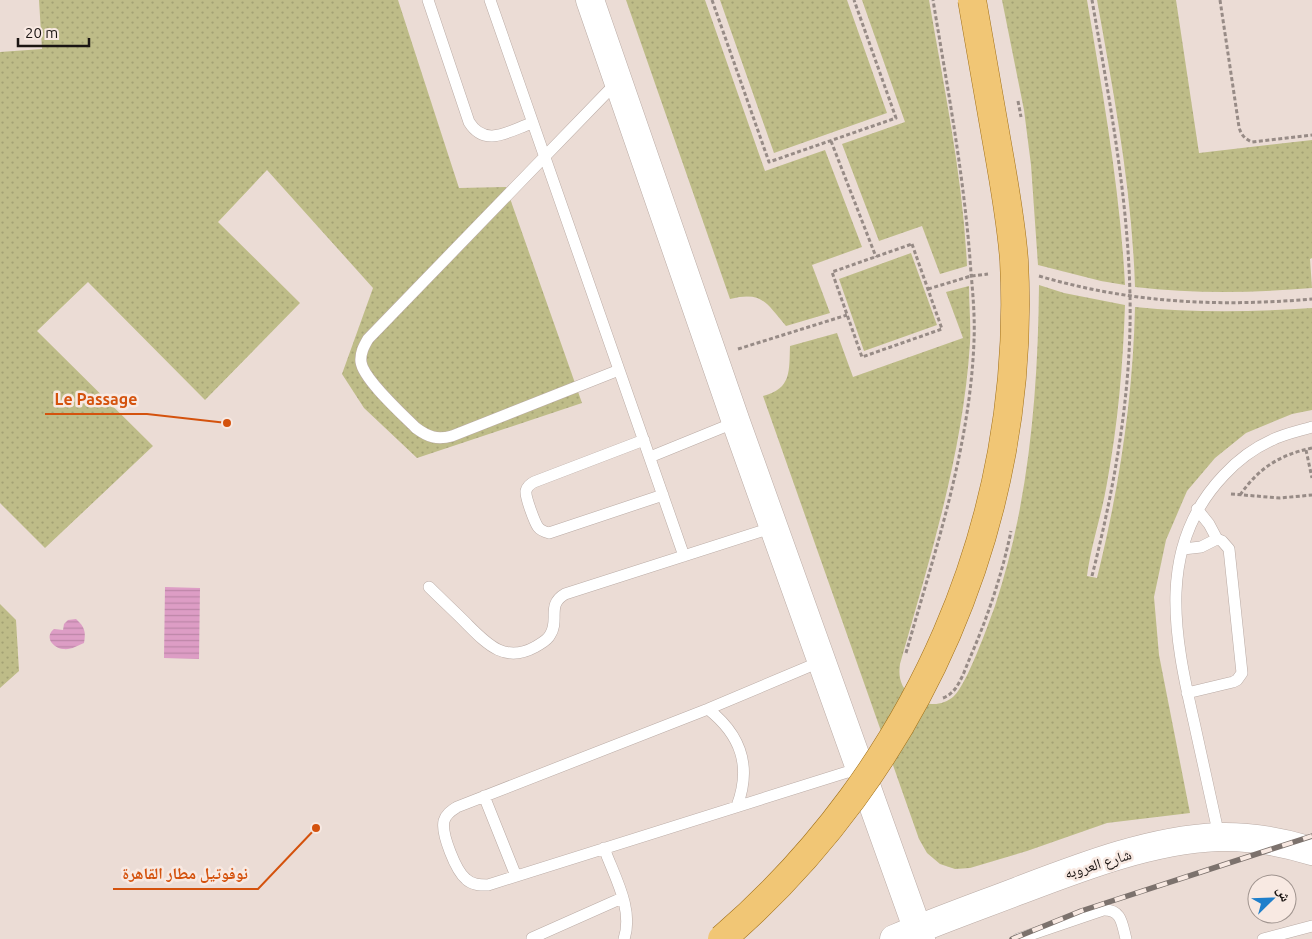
<svg xmlns="http://www.w3.org/2000/svg" width="1312" height="939" viewBox="0 0 1312 939" font-family="Ubuntu,'Noto Naskh Arabic',sans-serif">
<defs>
<pattern id="grass-dots" width="8" height="8" patternUnits="userSpaceOnUse" patternTransform="scale(1.25)"><rect width="8" height="8" fill="#bebc88"/><path d="M2 2h.1M6 6h.1" fill="none" stroke="#a3a174" stroke-width="1.8" stroke-linecap="round"/></pattern>
<pattern id="water-rules" width="6" height="5" patternUnits="userSpaceOnUse" patternTransform="scale(1.25)"><rect width="6" height="5" fill="#dd9dc5"/><path d="M0 2.5h6" fill="none" stroke="#bd86a8"/></pattern>
</defs>
<rect width="100%" height="100%" fill="#ebdcd5"/>
<path fill="url(#grass-dots)" d="M39 0H398L459 188 506 187 582 403 417 458 364 408 342 374 373 288 267 170 218 222 300 303 205 400 88 282 37 331 153 446 45 548 0 503V52L42 49Z
M626 0H705L765 171 825 150 862 247 812 265 830 313 786 326C766 303 763 291 730 299Z
M720 0H847L887 113 774 153Z
M862 0H929C944 88 963 177 967 266L940 274 922 226 879 241 842 144 905 122Z
M1002 0H1087C1103 95 1120 189 1125 285L1101 281 1038 265 1031 165 1024 110Z
M1097 0H1176L1199 153 1312 140V258L1310 259 1312 288C1253 293 1194 294 1135 287 1132 190 1114 95 1097 0Z
M911 253 937 325 864 351 839 279Z
M1039 285 1064 293 1125 305C1123 365 1118 424 1107 483 1102 514 1091 545 1087 576L1097 578C1119 489 1133 399 1135 307 1194 313 1253 312 1312 308V410L1292 414 1246 433 1215 458 1187 491 1166 540 1154 597 1159 655 1190 813 1107 823 1027 851 970 868 955 869 940 864 927 853 919 839 763 396C792 389 789 370 790 346L837 333 853 377 963 338 946 292 969 286C969 304 971 324 970 343 963 453 930 558 900 664 898 678 901 688 913 697 925 706 942 707 954 696 967 684 988 625 995 606 1029 503 1038 393 1039 285Z
M0 604 16 620 19 671 0 688Z"/>
<path fill="url(#water-rules)" d="M165 587 200 588 199 659 164 658Z
M76 619C85 627 86 632 84 643 77 646 71 650 63 649 53 648 44 637 54 629L63 630 64 624 68 620Z"/>
<g fill="none" stroke-linecap="round" stroke-linejoin="round">
<defs>
<path id="lane" d="M428 0 469 122C485 148 509 131 532 123
M490 0 684 556
M617 82 368 339C364 346 360 353 361 362 363 379 403 415 416 428 428 437 437 440 452 436L619 370
M644 440 534 482C530 484 527 487 526 491 525 497 535 523 538 527 541 531 545 532 549 533L663 495
M650 457 736 422
M1183 549 1201 547 1217 539
M429 587C441 599 453 610 465 622 486 643 504 664 535 647 541 643 547 641 550 635 560 620 546 605 565 594L774 527
M822 661 708 709 457 807C451 811 446 814 444 821 441 834 456 871 466 879 472 885 480 885 488 885L860 768
M1187 693 1233 682 1237 680 1242 673 1229 549 1222 541 1217 539 1209 524 1197 509
M708 709C741 735 752 766 737 806
M484 796 516 876
M1219 836C1211 798 1202 760 1194 722 1174 635 1156 546 1224 475 1237 461 1254 448 1272 440 1284 434 1299 431 1312 427
M604 848C614 876 634 909 624 939
M532 938 622 898
M1018 939 1103 910C1122 909 1122 924 1126 939
M1263 939 1312 926"/>
<path id="secondary" d="M590 0 736 422 921 939
M894 939C934 922 976 907 1018 891 1081 867 1150 840 1218 837 1249 836 1282 842 1312 851"/>
</defs>
<use href="#lane" stroke="#baaba5" stroke-width="12"/>
<use href="#secondary" stroke="#baaba5" stroke-width="29"/>
<path stroke="#978b86" stroke-width="3" stroke-dasharray="4 2.5" stroke-linecap="butt" d="M712 0 769 162 896 118 854 0
M1220 0 1239 127C1241 135 1245 139 1252 142L1312 135
M1018 101 1021 117
M831 141 876 257
M912 244 942 329 862 357 832 272Z
M1039 276C1131 303 1217 307 1312 299
M928 289 971 276 988 274
M738 349 847 315
M1306 450 1312 478
M1231 494 1280 498 1312 495
M1240 495C1259 468 1279 455 1312 448
M1092 576C1115 485 1132 390 1130 296 1128 196 1109 98 1092 0
M906 653C935 551 970 448 974 341 975 318 973 295 971 273 965 181 948 91 933 0
M943 698C948 696 952 693 955 689 961 681 965 670 969 660 987 619 1002 575 1011 531"/>
<use href="#lane" stroke="#fff" stroke-width="11"/>
<use href="#secondary" stroke="#fff" stroke-width="28"/>
<defs>
<path id="rail" d="M1012 939 1081 911 1312 836"/>
</defs>
<use href="#rail" stroke="#7c726d" stroke-width="5.5"/>
<use href="#rail" stroke="#f8e9e2" stroke-width="4" stroke-dasharray="11" stroke-linecap="butt"/>
<defs>
<path id="primary-bridge" d="M722 939C918 770 1028 520 1014 260 1011 221 1004 182 997 143 989 95 980 48 972 0"/>
</defs>
<use href="#primary-bridge" stroke="#a06f17" stroke-width="29" stroke-linecap="butt"/>
<use href="#primary-bridge" stroke="#f1c675" stroke-width="28"/>
</g>
<g text-anchor="middle" stroke-width="5" stroke-linejoin="round" paint-order="stroke">
<g font-size="15" fill="#1b1513" stroke="#f8e9e2">
<text transform="translate(1098 864) rotate(-17)" y="5">شارع العروبه</text>
</g>
</g>
<path fill="none" stroke="#d4520d" stroke-width="2" d="M227 423L147 414H45M316 828L258 889H113"/>
<g fill="#d4520d" stroke="#f8e9e2" stroke-width="2">
<circle cx="227" cy="423" r="5"/>
<circle cx="316" cy="828" r="5"/>
</g>
<g font-size="16" text-anchor="middle" font-weight="bold" fill="#d4520d" stroke="#f8e9e2" stroke-width="5" stroke-linejoin="round" paint-order="stroke">
<text x="96" y="405">Le Passage</text>
<text x="185" y="879">نوفوتيل مطار القاهرة</text>
</g>
<g transform="translate(1272 899) rotate(67)"><circle r="24" fill="#f8e9e2" stroke="#a0948f"/>
<path d="M0-4L9 19L0 12L-9 19Z" fill="#1f7fcb"/>
<text y="-8" font-size="14" font-weight="bold" text-anchor="middle" fill="#1b1513">ش</text>
</g>
<path d="M18 38v8h71v-8" fill="none" stroke="#1b1513" stroke-width="2.5"/>
<text x="25" y="38" font-size="15" fill="#1b1513" stroke="#f8e9e2" stroke-width="4" paint-order="stroke">20 m</text>
</svg>
